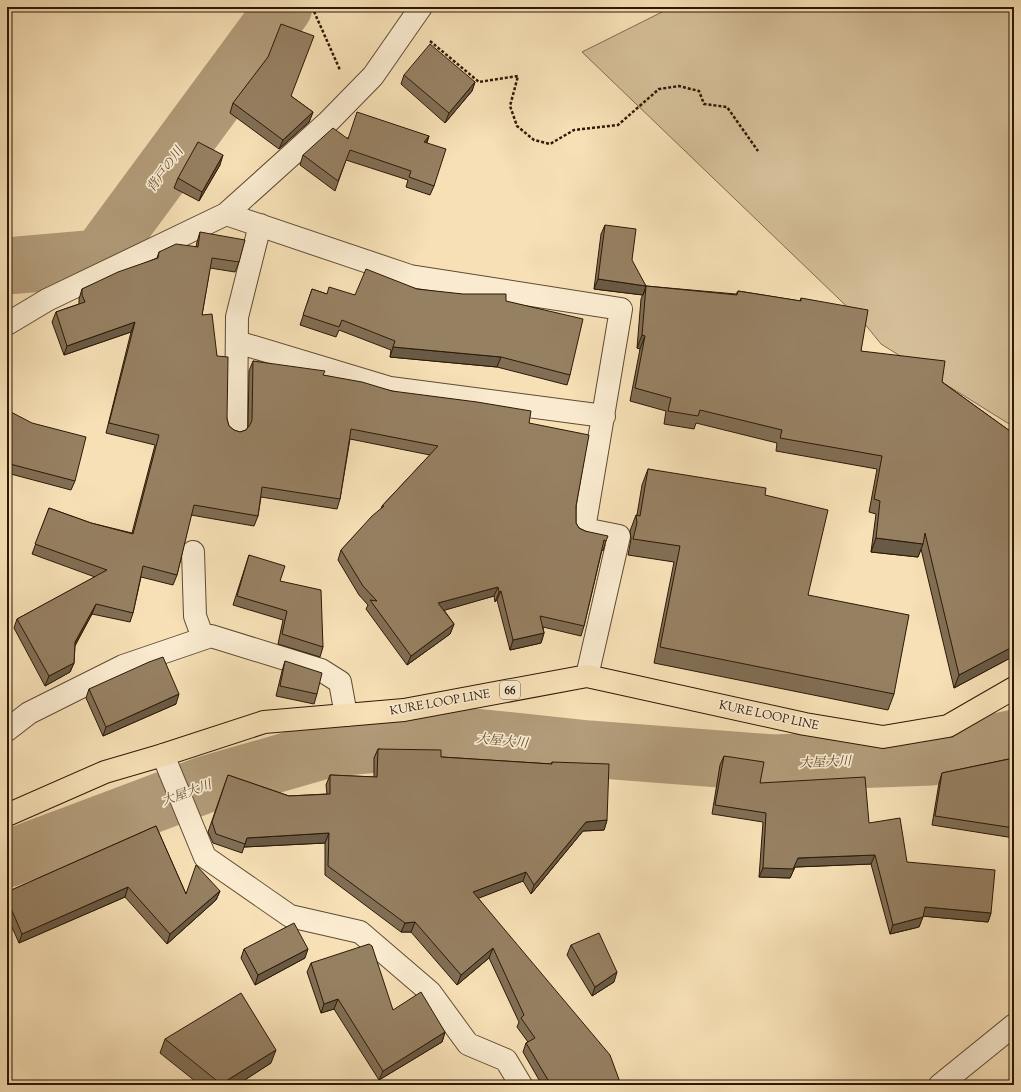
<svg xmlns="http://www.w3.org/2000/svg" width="1021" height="1092" viewBox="0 0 1021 1092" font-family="'Sorts Mill Goudy','Noto Serif JP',serif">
<rect width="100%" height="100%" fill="#f7e0b6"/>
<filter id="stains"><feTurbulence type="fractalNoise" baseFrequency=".005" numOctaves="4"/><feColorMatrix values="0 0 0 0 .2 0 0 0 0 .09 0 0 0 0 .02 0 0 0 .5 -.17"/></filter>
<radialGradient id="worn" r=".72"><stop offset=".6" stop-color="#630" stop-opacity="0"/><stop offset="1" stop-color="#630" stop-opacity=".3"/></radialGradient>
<path fill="#d4be98" stroke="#806c4f" d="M672 7H1014V427L881 344 864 323 582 52Z"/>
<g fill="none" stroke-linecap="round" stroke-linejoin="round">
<path stroke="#b29c7a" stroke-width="57" d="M7 266 99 258 284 7
M7 859 204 785 332 748 465 736 589 749 773 763 931 757 1014 738"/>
<defs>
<path id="street" d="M226 214 410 276 621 309 584 529 619 536 587 676
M7 324 47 300 226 214 328 122 373 76 421 7
M237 342 390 388 604 416
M236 429 237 317 260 225
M193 552 195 616 203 638
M7 730 29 713 123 666 211 636 321 670 340 682 346 715
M163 755 205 857 290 916 360 932 430 992 468 1044 506 1060 521 1085
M940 1085 1014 1025"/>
<path id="primary" d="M7 815 105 772 163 755 264 722 404 710 587 676 805 724 883 737 948 726 1014 688"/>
</defs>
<use href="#street" stroke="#5f4b32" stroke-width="24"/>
<use href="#primary" stroke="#2c1906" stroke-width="24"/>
<path stroke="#2c1906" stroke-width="2.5" stroke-dasharray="3 2" stroke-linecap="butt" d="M312 7 340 70
M430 41 479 82 518 76 510 106 517 126 534 140 550 144 574 130 618 125 659 89 679 86 699 91 704 104 727 107 758 151"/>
<use href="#street" stroke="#faebd0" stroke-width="22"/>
<use href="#primary" stroke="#f7e0b6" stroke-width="22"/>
</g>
<path fill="#816e54" stroke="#2c1906" d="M404 75 475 82 472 91 445 123 401 84Z
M291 96 313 112 309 122 279 149 230 113 233 103Z
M429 136 427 143 434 186 430 195 406 187 408 180 346 160 335 191 300 165 303 155 347 138Z
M220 165 199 201 174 188 178 178Z
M605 225 646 286 643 295 594 289 601 234Z
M200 232 239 262 235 272 210 268 202 315 217 356 227 419 229 426 234 430 240 432 246 430 248 427 249 371 253 361 323 375 392 391 529 423 576 506V523L579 528 606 541 603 551 602 550 584 626 581 636 543 627 544 633 541 643 510 650 497 600 495 602 494 596 444 610 454 624 450 634 407 665 366 609 368 605 359 595 338 560 341 550 381 509 382 506 430 455 350 439 340 499 337 509 261 497 258 516 254 526 191 515 177 575 173 585 141 577 133 613 130 622 92 614 75 646 74 663 70 672 45 686 14 628 17 619 95 577 32 554 49 508 91 523 132 533 155 445 106 433 131 332 64 355 52 322 56 312 79 304V299L82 289 157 258 159 252 196 247 197 242Z
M646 286 736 294 738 291 800 301 801 298 861 351 942 382 1014 434V656L954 688 921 549 918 557 871 552 876 514 869 512 877 469 776 451 777 443 696 423 694 429 664 424 666 411 630 401 640 349 637 348 641 299Z
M312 289 327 294 355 295 506 301 570 375 567 385 497 367 390 357 391 350 339 330 336 337 300 325Z
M7 410 75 481 71 490 7 473Z
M648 469 765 495 808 595 894 694 888 710 654 663 674 562 628 555 631 539 630 531 636 515H637L642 485Z
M249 555 280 581 323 647 320 657 278 644 283 620 233 605Z
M285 661 317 694 314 704 276 696 282 671Z
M89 689 176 704 103 736 86 698Z
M378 749 441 757 551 764 552 762 607 820 604 830 583 831 531 894 523 881 478 898 621 1085H542L523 1052 526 1043 528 1042 517 1027 519 1022 489 958 457 985 411 932H401L325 875V843L244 847 242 853 213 843 208 832 228 775 289 796 327 794 326 785 330 775 374 777V758Z
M724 756 760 783 869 823 907 862 991 913 988 922 923 916 919 927 890 934 871 864 795 867 790 878 759 877 763 822 712 814 720 765Z
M1014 758V838L932 825 939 783 942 773Z
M156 826 186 894 220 891 216 900 167 944 125 897 19 943 7 916V892Z
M571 945 614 982 592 996 567 955Z
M244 949 305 958 255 985 241 958Z
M311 963 393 1010 445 1032 442 1042 379 1080 334 1009 321 1013 307 972Z
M165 1039 271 1063 237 1085H200L160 1053Z"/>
<path fill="#695a45" stroke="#2c1906" d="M475 82 472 91 445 123 449 113Z
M313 112 309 122 279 149 283 140Z
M429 136 425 146 424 142Z
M223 155 220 165 199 201 202 192Z
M598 279 646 286 643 295 594 289Z
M135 322 131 332 64 355 67 346Z
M642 335 645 336 640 349 637 348Z
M393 347 501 357 497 367 390 357Z
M876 538 923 544 918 557 871 552Z
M498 587 494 596 435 613 438 603Z
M501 591 497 600 495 602 499 592Z
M96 604 92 614 71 652 75 642Z
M454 624 450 634 407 665 411 656Z
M544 633 541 643 510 650 513 640Z
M1014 646V656L954 688 959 675Z
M74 663 70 672 45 686 49 676Z
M179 694 176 704 103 736 106 727Z
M607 820 604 830 583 831 531 894 534 885 586 822Z
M329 833 325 843 244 847 247 838Z
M875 855 871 864 795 867 790 878 759 877 763 868 798 858Z
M526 872 523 881 469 902 473 892Z
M128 887 125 897 19 943 22 934Z
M220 891 216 900 167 944 170 934Z
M925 907 991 913 988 922 921 916Z
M923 917 919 927 890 934 893 925Z
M415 922 411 932H401L405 923Z
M493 948 489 958 457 985 461 975Z
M308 949 305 958 255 985 258 975Z
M617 972 614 982 592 996 595 987Z
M338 999 334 1009 321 1013 324 1004Z
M445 1032 442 1042 379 1080 383 1071Z
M276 1050 271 1063 237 1085H220L221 1084Z"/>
<path fill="#968062" stroke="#2c1906" d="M281 24 314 36 291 96 313 112 283 140 233 103 268 57Z
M430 44 475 82 449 113 404 75Z
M357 112 429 136 424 142 446 149 434 186 409 177 411 171 350 150 338 181 303 155 333 128 348 139Z
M198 142 223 155 202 192 178 178Z
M605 225 636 229 632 260 646 286 598 279Z
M200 232 245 240 239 262 212 258 202 315 212 314 217 356 228 357 227 419 229 426 234 430 240 432 246 430 250 425 252 420 253 361 325 371 323 375 362 382 392 391 477 402 531 411 529 423 589 435 576 506V523L579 528 585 531 608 536 606 541 604 540 584 626 540 616 544 633 513 640 501 591 499 592 498 587 438 603 454 624 411 656 370 600 377 601 363 586 341 550 372 516 384 506H382L438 446 351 429 340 499 262 487 258 516 194 505 177 575 143 566 133 613 96 604 75 642 74 663 49 676 17 619 107 570 35 544 49 508 91 523 133 534 159 435 109 423 135 322 67 346 56 312 85 302 82 295V289L118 272 158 258 159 252 176 244 198 247Z
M366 269 417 289 463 294H506V301L583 319 570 375 501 357 393 347 395 341 342 320 339 327 303 315 312 289 327 294 329 287 355 295Z
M646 286 737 295 738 291 801 301V298L868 310 861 351 945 361 942 382 1014 434V646L959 675 925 533 923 544 876 538 880 501 874 499 882 456 780 438 782 430 700 410 698 416 668 411 671 398 635 388 645 336 642 335Z
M7 410 32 423 86 437 75 481 10 464 7 470Z
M648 469 766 488 765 495 828 510 808 595 909 615 894 694 660 647 680 546 633 539 637 523 636 515 640 516Z
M249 555 285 566 280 581 321 590 323 647 282 634 287 611 237 596Z
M163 657 179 694 106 727 89 689 149 662Z
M285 661 322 673 317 694 280 686Z
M378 749 441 750V757L552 764V762L609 764 607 820 586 822 534 885 526 872 473 892 610 1055 621 1085H551L526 1043 535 1038 521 1018 524 1015 493 948 461 975 415 922 405 923 328 866 329 833 247 838 245 844 216 834 212 822 228 775 289 796 330 794V775L377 777Z
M724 756 764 762 760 783 865 777 869 823 900 818 907 862 995 870 991 913 925 907 923 917 893 925 875 855 798 858 793 869 763 868 766 813 715 805Z
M1014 758V828L935 816 942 773Z
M156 826 186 894 196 865 220 891 170 934 128 887 22 934 7 899V892Z
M294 923 308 949 258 975 244 949Z
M599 933 617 972 595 987 571 945Z
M369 944 372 946 393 1010 421 992 445 1032 383 1071 338 999 324 1004 311 963Z
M241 993 276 1050 221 1084 165 1039Z"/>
<g text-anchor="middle" stroke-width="3.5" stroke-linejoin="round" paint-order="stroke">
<rect fill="#faebd0" stroke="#6a5843" stroke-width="1" x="500" y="681" width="20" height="18" rx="3"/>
<g font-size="11" font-weight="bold" fill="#2c1906">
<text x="510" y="694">66</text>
</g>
<g font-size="12" fill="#2c1906" stroke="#faebd0">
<text transform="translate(440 702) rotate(-10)" y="4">KURE LOOP LINE</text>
<text transform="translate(769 715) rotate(12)" y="4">KURE LOOP LINE</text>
</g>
<g font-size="13" font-style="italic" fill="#624d34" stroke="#faebd0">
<text transform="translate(164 169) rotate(-54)" y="5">背戸の川</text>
<text transform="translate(502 740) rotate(6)" y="5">大屋大川</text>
<text transform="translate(825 761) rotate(-2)" y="5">大屋大川</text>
<text transform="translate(186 792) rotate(-20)" y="5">大屋大川</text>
</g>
</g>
<rect width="1021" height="1092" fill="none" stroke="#f7e0b6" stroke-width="24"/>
<rect x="8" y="8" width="1005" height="1076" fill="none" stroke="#2c1906" stroke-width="2"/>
<rect x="12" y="12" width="997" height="1068" fill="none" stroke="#2c1906"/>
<rect width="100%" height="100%" filter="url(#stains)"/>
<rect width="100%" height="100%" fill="url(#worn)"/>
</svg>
